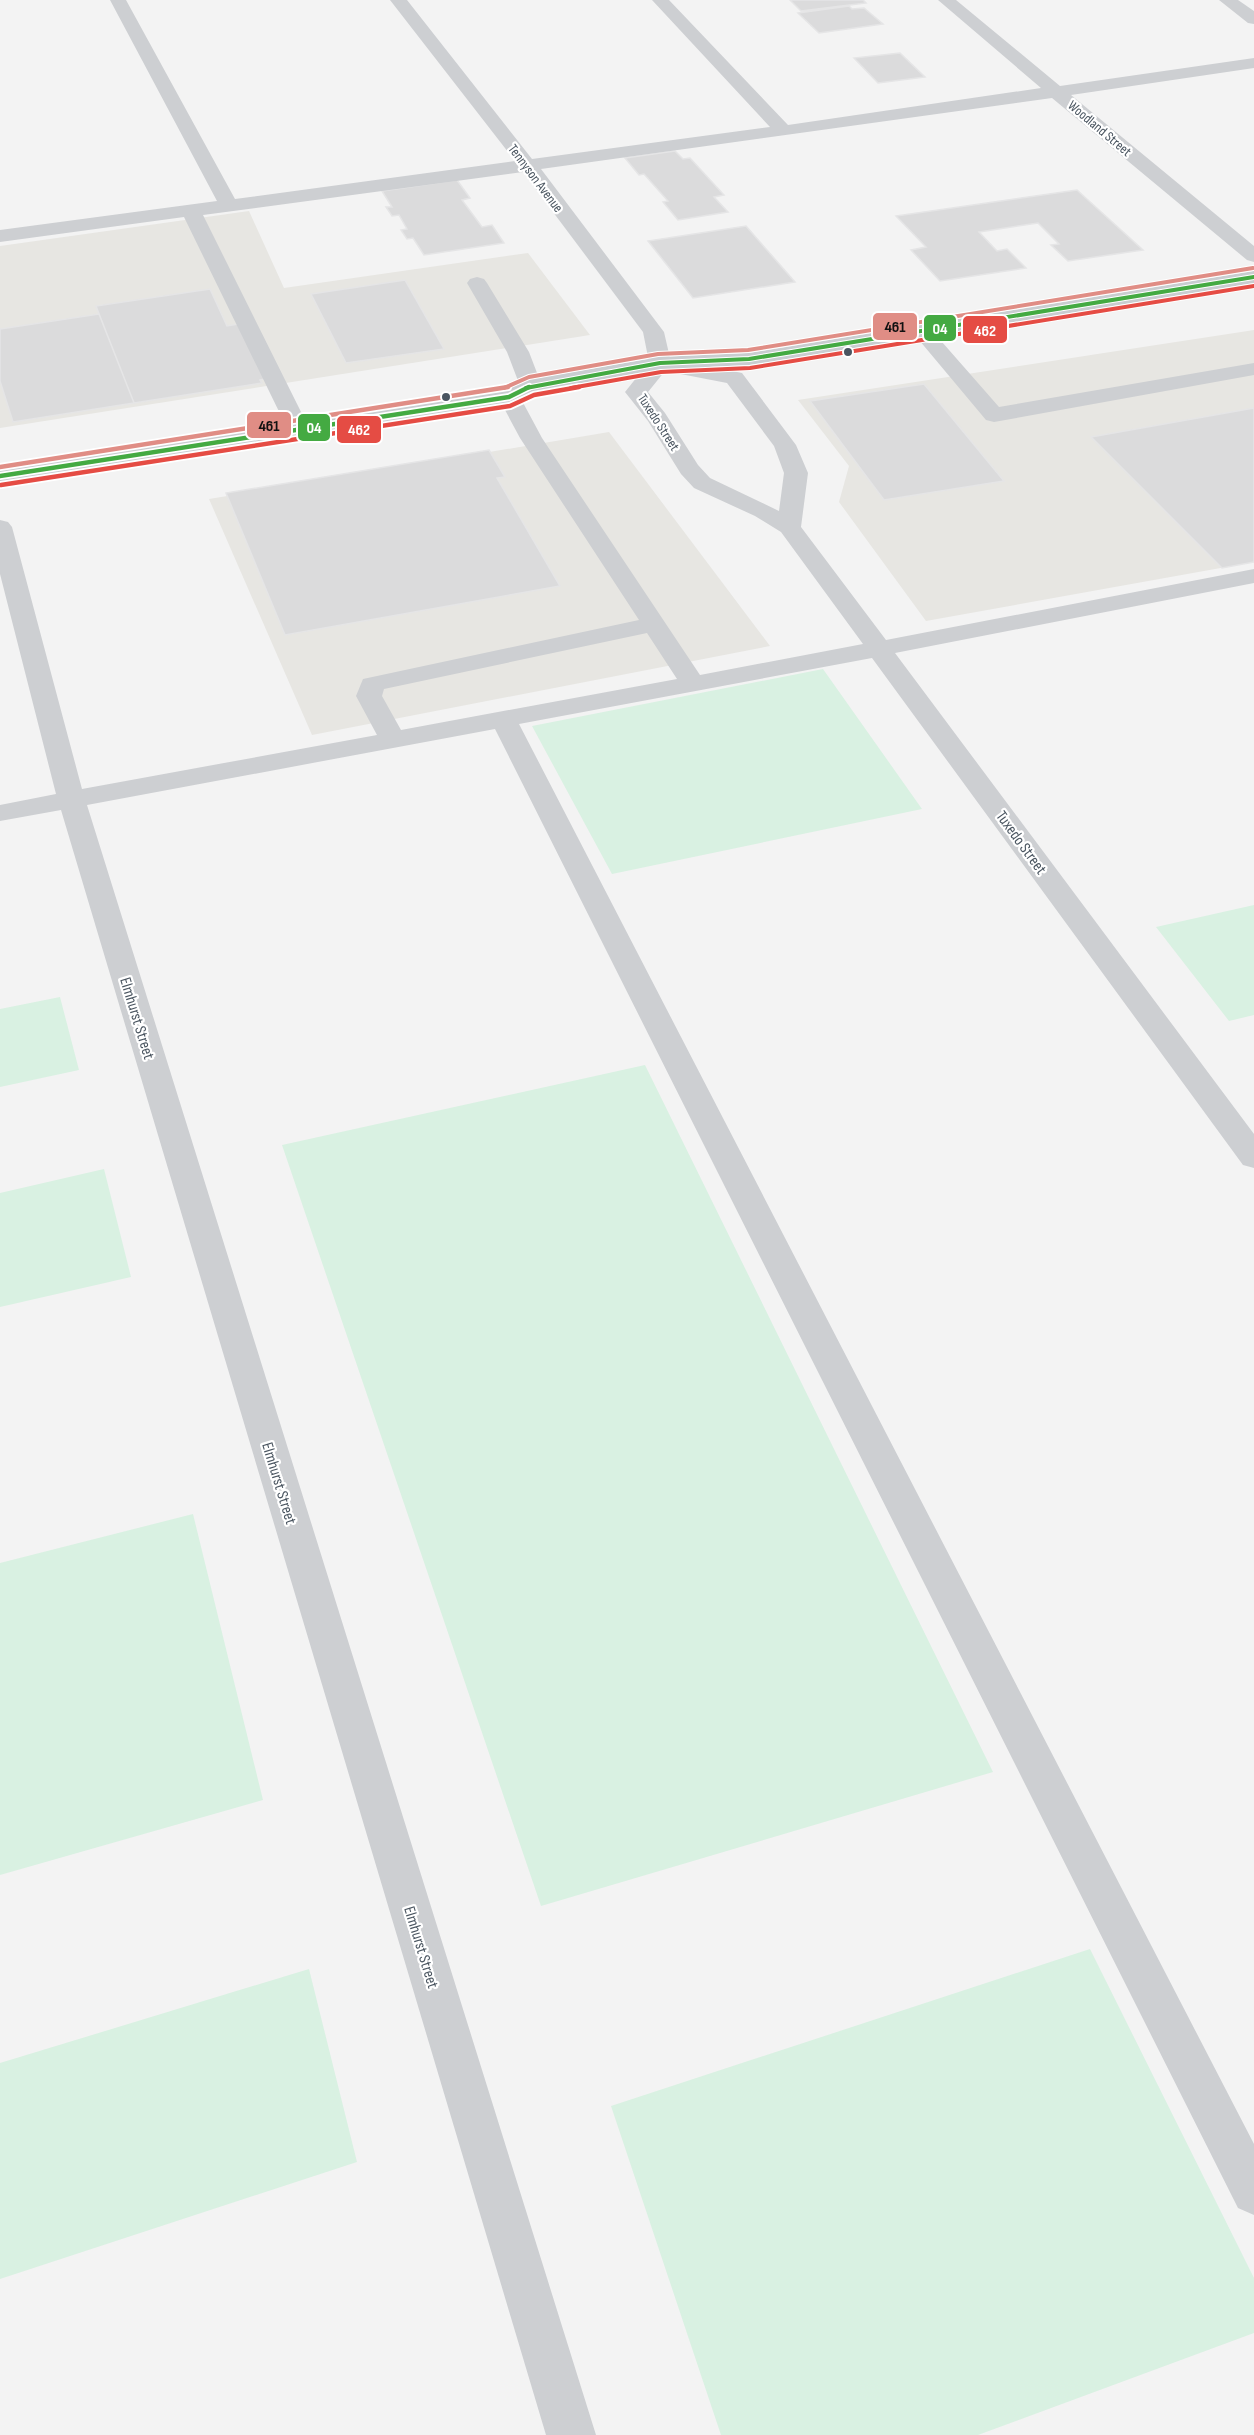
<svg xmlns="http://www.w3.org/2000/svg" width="1254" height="2435" viewBox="0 0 1254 2435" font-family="'Sofia Sans Condensed',sans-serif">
<rect width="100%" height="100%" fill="#f3f3f3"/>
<path fill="#e7e6e2" d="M249 211 284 288 528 253 590 335 0 428V246Z
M1254 330V562L926 621 839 502 849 466 798 400Z
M609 432 770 646 312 735 209 499Z"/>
<path fill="#d9f1e2" d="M823 669 922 809 612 874 532 726Z
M1254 905V1015L1229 1021 1156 927Z
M60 997 79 1070 0 1087V1009Z
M645 1065 993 1772 541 1906 282 1145Z
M104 1169 131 1277 0 1307V1193Z
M193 1514 263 1800 0 1875V1563Z
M1090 1949 1254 2278V2333L978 2435H721L611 2106Z
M309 1969 357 2162 0 2279V2063Z"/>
<path fill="#dbdbdc" stroke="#e5e5e6" stroke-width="1.5" d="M790 0H863L866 3 801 11Z
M849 6 852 9 864 8 883 24 819 33 798 13Z
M900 53 925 77 878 83 854 58Z
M675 151 683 159 690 158 724 195 714 197 728 212 678 220 663 202 668 201 644 174 639 175 625 158Z
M457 180 470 198 462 200 482 227 492 225 504 243 424 255 413 238 407 239 401 230 407 229 399 215 392 216 386 207H392L382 191Z
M1077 190 1143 250 1068 261 1051 245 1059 244 1038 223 979 232 997 251 1007 249 1026 268 940 281 911 250 926 247 896 216Z
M746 226 795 282 693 298 648 241Z
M405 280 444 349 346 363 311 294Z
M210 289 227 326 238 324 265 379 260 380 262 383 134 403 96 306Z
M99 314 134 403 13 422 0 381V329Z
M924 384 1004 481 884 500 810 401Z
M1254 408V562L1222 568 1091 437Z
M489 450 505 477 497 478 560 586 285 635 226 493Z"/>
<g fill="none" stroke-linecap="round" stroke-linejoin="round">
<path fill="#cdcfd2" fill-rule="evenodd" d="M110 0H126L235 199 515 161 390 0H407L532 159 770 127 652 0H669L788 125 1041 88 938 0H956L1060 86 1254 58V68L1071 95 1254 246V262L1247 260 1052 98 541 169 664 332 670 358 742 373 796 445 808 473 801 527 886 640 1254 569V583L895 653 1254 1134V1168L1243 1165 872 658 519 724 1254 2144V2215L1238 2208 495 729 87 805 596 2435H546L61 810 0 821V805L56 794 0 574V520L8 522 12 527 82 789 377 735 356 696 363 679 639 620 520 438 498 397 501 392 509 390 517 392 520 397 542 438 700 675 863 644 781 532 755 516 694 488 681 474 648 421 625 392 649 362 643 332 523 172 203 215 310 430 307 435 299 437 291 435 288 430 184 217 0 242V230L217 201ZM665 371 727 383 774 446 784 473 779 511 710 478 698 465 665 413 648 392ZM647 633 677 679 401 730 382 696 384 689Z
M1219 0H1238L1254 11V24L1248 23Z
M477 277 484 279 487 283 529 352 542 386 539 391 531 393 523 391 520 386 507 352 467 283 470 279Z
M921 324 928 326 999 407 1254 363V375L994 422 986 420 914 334 910 330 914 326Z"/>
<path fill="#c9cdd0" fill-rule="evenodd" d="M1254 271V283L749 365 660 369 537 391 509 404 0 483V469L503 391 531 379 660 357 749 353Z"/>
<defs>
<path id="bus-1-far1" d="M526 388 660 363 749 359 1254 277"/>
<path id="bus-1" d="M0 476 509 397 529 387"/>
<path id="bus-2-far1" d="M571 388 661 372 750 368 1254 286"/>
<path id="bus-2" d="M1 485 510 406 534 395 579 387"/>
<path id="bus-3-far1" d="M504 388 529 377 658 354 748 350 1253 268"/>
<path id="bus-3" d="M0 467 508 387"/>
</defs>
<use href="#bus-1-far1" stroke="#fff" stroke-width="6"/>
<use href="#bus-1" stroke="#fff" stroke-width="8"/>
<use href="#bus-2-far1" stroke="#fff" stroke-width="6"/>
<use href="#bus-2" stroke="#fff" stroke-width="8"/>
<use href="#bus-3-far1" stroke="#fff" stroke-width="6"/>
<use href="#bus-3" stroke="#fff" stroke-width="8"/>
<use href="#bus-1-far1" stroke="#44aa42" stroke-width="4"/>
<use href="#bus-1" stroke="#44aa42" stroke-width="4.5"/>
<use href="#bus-2-far1" stroke="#e54c44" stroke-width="4"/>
<use href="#bus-2" stroke="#e54c44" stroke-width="4.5"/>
<use href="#bus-3-far1" stroke="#e08d85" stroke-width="4"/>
<use href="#bus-3" stroke="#e08d85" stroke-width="4.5"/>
</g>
<g fill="#4a5560" stroke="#fff" stroke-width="2">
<circle cx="848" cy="352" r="5"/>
<circle cx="446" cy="397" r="5"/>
</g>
<g text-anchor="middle" stroke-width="4.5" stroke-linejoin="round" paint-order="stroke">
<g font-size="14" fill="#4a5560" stroke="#fff">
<text transform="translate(1100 128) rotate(40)" y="5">Woodland Street</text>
<text transform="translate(536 178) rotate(53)" y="5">Tennyson Avenue</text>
<text transform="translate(659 422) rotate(57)" y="5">Tuxedo Street</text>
</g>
<g font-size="16" fill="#4a5560" stroke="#fff">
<text transform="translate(1022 842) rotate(54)" y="6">Tuxedo Street</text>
<text transform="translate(138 1018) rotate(73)" y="6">Elmhurst Street</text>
<text transform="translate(280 1483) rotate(73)" y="6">Elmhurst Street</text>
<text transform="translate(422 1947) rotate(73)" y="6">Elmhurst Street</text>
</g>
</g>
<g stroke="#fff" stroke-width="2">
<rect x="872" y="312" width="46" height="29" rx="6" fill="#e08d85"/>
<rect x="923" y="314" width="34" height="28" rx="6" fill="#44aa42"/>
<rect x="962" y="315" width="46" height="29" rx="6" fill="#e54c44"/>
<rect x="246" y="411" width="46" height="28" rx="6" fill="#e08d85"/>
<rect x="297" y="413" width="34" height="29" rx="6" fill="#44aa42"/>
<rect x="336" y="415" width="46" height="29" rx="6" fill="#e54c44"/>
</g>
<g font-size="16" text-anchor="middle" font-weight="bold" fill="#fff">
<text x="940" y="334">04</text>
<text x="985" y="336">462</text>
<text x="314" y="433">04</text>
<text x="359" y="435">462</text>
</g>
<g font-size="16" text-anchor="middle" font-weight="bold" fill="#111">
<text x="895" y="332">461</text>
<text x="269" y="431">461</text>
</g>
</svg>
